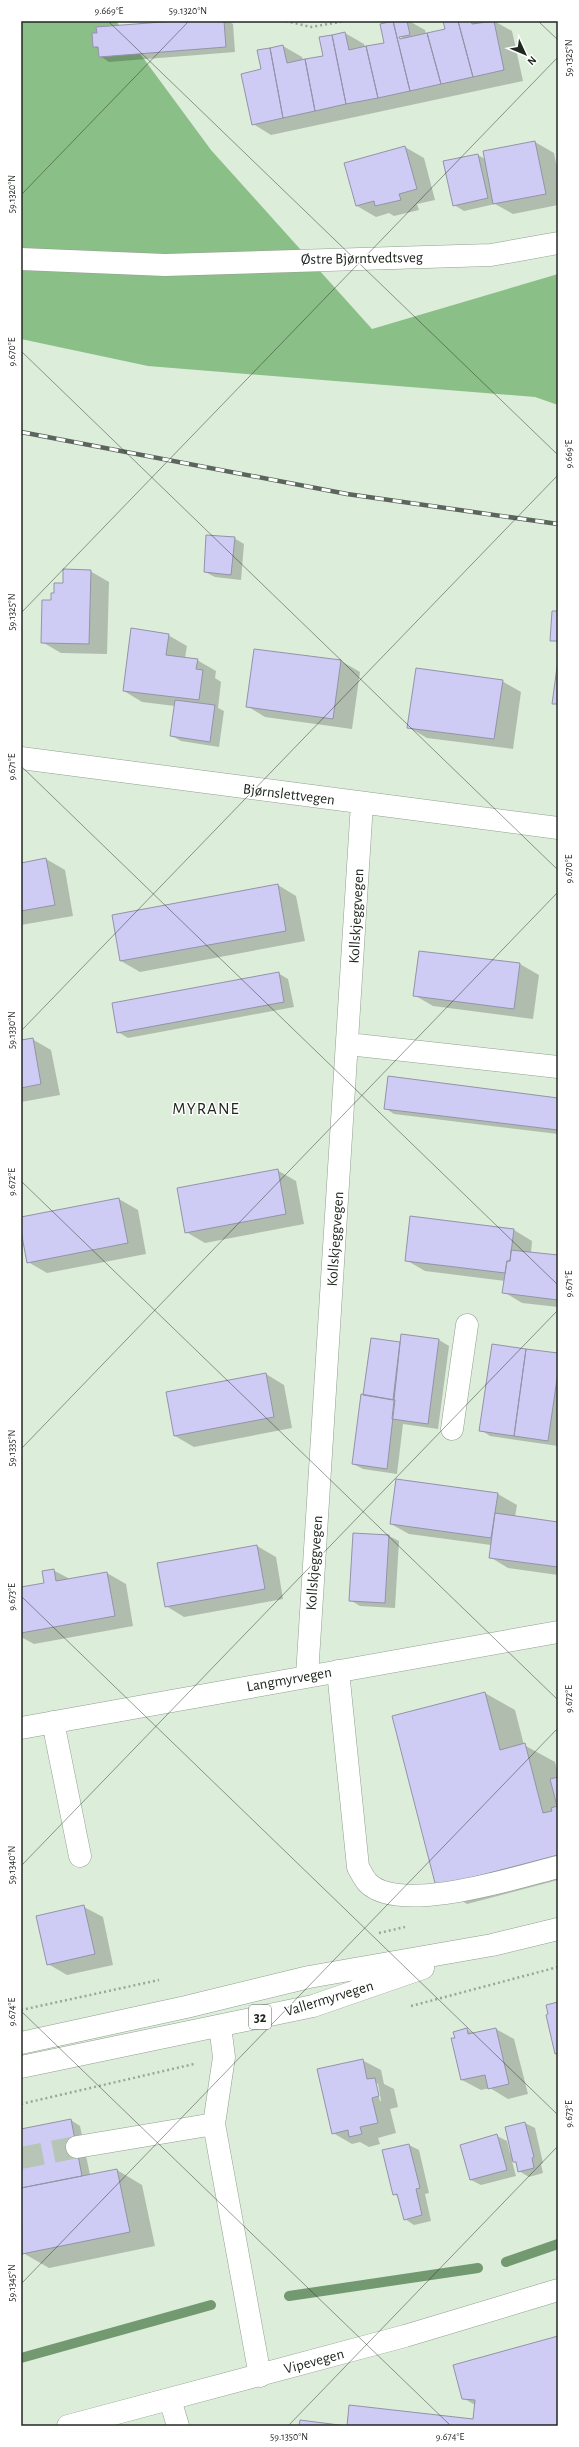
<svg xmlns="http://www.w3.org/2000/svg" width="579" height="2447" viewBox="0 0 579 2447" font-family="'Alegreya Sans',sans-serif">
<rect width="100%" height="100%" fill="#dcedda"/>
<path fill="#8bbf88" d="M21 21H116L211 150 372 329 558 274V405L535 397 148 366 21 339Z"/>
<path fill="#0003" fill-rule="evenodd" d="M188 21H228L233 24 235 52 109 62 100 56 99 49 94 46Z
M398 21H409L425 30 426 34 446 30 444 21H494L512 31 523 81 271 135 253 124 262 70 283 46 302 57 303 61 325 56 345 33 364 44 365 48 385 44ZM399 36 407 40 406 42 399 38Z
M535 142 554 153 558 173V205L513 214 495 204 464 211 454 205 478 155 485 159 484 152Z
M405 147 424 158 435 200 417 204 419 210 394 216 389 213 376 217 357 206 346 163Z
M234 538 244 544 241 580 215 577 205 572Z
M90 571 109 582 107 654 61 653 42 642 52 601 64 584Z
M168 635 187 646 185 658 197 660 216 671 215 678 221 682 218 708 224 711 219 747 181 741 172 736 175 706 142 702 124 691Z
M254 650 341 661 360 672 352 729 265 717 247 706Z
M502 681 521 692 513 749 427 738 408 727Z
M46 859 65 870 73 916 21 925V864Z
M278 885 296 896 305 941 140 972 121 961Z
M420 952 520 964 539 975 533 1019 433 1006 414 995Z
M278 973 288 979 294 1007 128 1038 118 1032Z
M32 1039 51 1050 60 1095 21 1102V1041Z
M558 1098V1134L394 1114 385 1108Z
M277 1170 296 1181 304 1224 205 1243 186 1232Z
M119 1199 138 1210 146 1254 47 1273 28 1262 21 1218Z
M514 1230 532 1241 531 1253 558 1256V1307L522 1303 504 1292 505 1281 425 1271 406 1260Z
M371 1339 401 1344 439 1340 449 1346 438 1429 403 1424 397 1474 363 1469 353 1464Z
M558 1354V1446L490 1436 481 1430Z
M266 1374 284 1385 292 1428 194 1447 175 1436Z
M396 1481 498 1494 517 1505 515 1517 558 1523V1575L508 1568 490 1557 491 1545 409 1534 391 1524Z
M389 1536 399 1541 395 1608 360 1606 350 1600Z
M257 1546 276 1557 283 1599 184 1617 166 1606Z
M53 1570 70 1579 107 1573 126 1584 133 1626 34 1644 21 1637V1588L46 1584Z
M485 1693 515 1710 524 1745 555 1762 558 1774V1880L467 1904 437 1886Z
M84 1907 103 1917 113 1965 67 1975 48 1964Z
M467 2029 474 2034 496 2029 514 2039 528 2094 508 2099 490 2088 481 2090 462 2080 456 2038Z
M362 2060 381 2070 384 2084 394 2089 398 2107 390 2109 396 2133 378 2138 380 2144 369 2147 360 2142 352 2144 333 2133ZM375 2082 378 2084 381 2101H380Z
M71 2120 80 2126 90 2175 117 2170 142 2185 155 2246 49 2268 23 2253 21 2241V2130Z
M525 2123 535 2128 543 2163 541 2164 543 2173 529 2177 519 2171 517 2163 512 2161 516 2176 481 2185 471 2180 462 2145 497 2136 507 2141 510 2153H512L506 2127Z
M409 2145 419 2150 429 2193 425 2194 431 2221 414 2225 405 2219 399 2197 394 2194 384 2151Z
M558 2337V2426H348L473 2421 475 2405 463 2398Z"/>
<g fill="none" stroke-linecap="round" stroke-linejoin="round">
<path stroke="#739970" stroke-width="10" d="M506 2262 558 2244
M289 2296 478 2268
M21 2358 211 2305"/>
</g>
<path fill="#ceccf5" stroke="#9493a8" d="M175 21H224L226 47 99 57 98 47H93L92 33H97L96 27Z
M393 21H407L410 35 399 37 400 39 427 33 441 84 410 91Z
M393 21 410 91 378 98 366 46 384 43 380 24Z
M443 21H458L473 77 441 84 427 33 445 29Z
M458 21H471L472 24 494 21 504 70 473 77Z
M345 32 349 50 366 46 378 98 346 104 332 35Z
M332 35 346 104 315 111 305 59 323 56 319 37Z
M283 45 287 63 305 59 315 111 283 118 270 48Z
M270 48 283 118 252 125 241 74 261 69 257 50Z
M535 141 546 194 493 204 483 151Z
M405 146 417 189 399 194 401 200 375 206 374 201 356 206 344 163Z
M478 154 488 198 453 206 443 161Z
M206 535 235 537 231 575 204 572Z
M63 569 91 570 89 644 41 643 42 600H51V593H54V583H63Z
M552 611H558V641H550Z
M131 628 169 634 166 655 198 659 196 669 203 670 199 700 123 691Z
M254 649 341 660 333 719 246 707Z
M558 660V704H552Z
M416 668 503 680 494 739 407 728Z
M175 700 215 705 210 742 170 736Z
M46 858 55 905 21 911V863Z
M278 884 286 931 120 961 112 915Z
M419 951 520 963 514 1009 413 996Z
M279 972 284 1002 117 1033 112 1003Z
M33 1038 41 1084 21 1088V1040Z
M388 1076 558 1098V1130L384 1109Z
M278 1169 286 1214 185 1233 177 1188Z
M119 1198 128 1243 27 1263 21 1231V1217Z
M410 1216 514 1229 510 1261H507L505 1273 405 1261Z
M511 1250 558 1255V1300L502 1293 507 1261H510Z
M401 1334 439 1339 428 1424 392 1419Z
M371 1338 400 1342 393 1400 363 1395Z
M492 1344 526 1349 514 1436 479 1431Z
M526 1349 558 1353V1372L548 1441 514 1436Z
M266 1373 274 1417 174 1436 166 1392Z
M361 1394 395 1400 387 1469 352 1464Z
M396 1479 498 1493 491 1538 390 1524Z
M495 1513 558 1522V1567L489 1558Z
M353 1533 389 1535 385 1603 349 1601Z
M257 1545 265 1589 165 1607 157 1563Z
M54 1569 56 1581 107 1572 115 1616 21 1633V1587L44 1583 42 1571Z
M485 1692 500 1750 525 1743 543 1813 552 1811 551 1808 557 1806 550 1779 558 1777V1855L436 1887 392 1716Z
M84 1905 95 1954 47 1965 36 1916Z
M558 2002V2053L555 2054 546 2015 548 2014 546 2005Z
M467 2028 468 2034 496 2028 509 2084 488 2089 485 2075 461 2080 451 2038H455L453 2032Z
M363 2059 367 2079 375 2078 379 2096 372 2098 378 2123 360 2127 362 2134 349 2137 348 2130 332 2134 317 2069Z
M71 2119 82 2176 21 2188V2129Z
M525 2122 534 2157 532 2158 534 2168 518 2172 516 2162H513L505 2127Z
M497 2134 507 2170 470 2180 460 2145Z
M409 2144 420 2188 416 2189 422 2215 404 2220 397 2194 393 2195 382 2150Z
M117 2169 130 2232 22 2254 21 2188Z
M558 2336V2426H299L300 2420 347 2426 349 2405 473 2419 475 2400 462 2399 453 2365Z"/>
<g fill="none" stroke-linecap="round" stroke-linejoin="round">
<path stroke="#b6c5b5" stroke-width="22" stroke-dasharray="22 11" stroke-linecap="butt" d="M21 2158 77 2147"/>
<defs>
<path id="minor" d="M21 259 165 265 491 255 558 243
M21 758 558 828
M348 1044 558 1067
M452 1429 467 1325
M338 1671 358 1867C361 1872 364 1879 368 1883 400 1915 518 1877 558 1867
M307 1676 362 803
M53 1722 80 1856
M21 1728 558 1632
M214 2124 260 2376
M77 2147 214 2124 224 2057 220 2026
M170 2399 178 2426
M68 2426 405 2336 558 2290"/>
<path id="major" d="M21 2043 186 2007 309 1977 492 1945 558 1929
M21 2067 313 2006 423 1968"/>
</defs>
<use href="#minor" stroke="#90a18f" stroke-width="23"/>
<use href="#major" stroke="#90a18f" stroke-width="23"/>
<path stroke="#9aa798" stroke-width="2.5" stroke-dasharray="2 3" stroke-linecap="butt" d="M286 21 311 27 345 21
M379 1933 405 1927
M411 2006 558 1967
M21 2010 159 1980
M21 2104 194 2064"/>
<use href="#minor" stroke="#fff" stroke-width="22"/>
<use href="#major" stroke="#fff" stroke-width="22"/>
<defs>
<path id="rail" d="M21 432 347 494 558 524"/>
</defs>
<use href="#rail" stroke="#5b655b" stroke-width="4.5"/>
<use href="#rail" stroke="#fff" stroke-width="3" stroke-dasharray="9" stroke-linecap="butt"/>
</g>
<path fill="none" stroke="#202720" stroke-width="1" stroke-opacity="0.45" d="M108 21 558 455M538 21 558 40M21 195 189 21M21 351 558 870M21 613 558 57M21 766 558 1285M21 1031 558 475M21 1181 558 1700M21 1449 558 892M21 1596 558 2115M21 1866 558 1310M21 2011 451 2426M21 2284 558 1728M288 2426 558 2146"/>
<g text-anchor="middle" stroke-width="3" stroke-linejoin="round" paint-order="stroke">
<rect fill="#fff" stroke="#636863" stroke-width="1" x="249" y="2005" width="22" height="24" rx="3"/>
<g font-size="14" font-weight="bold" fill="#202720">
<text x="260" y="2022">32</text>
</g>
<g font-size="15" fill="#202720" stroke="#fff">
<text transform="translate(362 258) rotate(-1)" y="5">Østre Bjørntvedtsveg</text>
<text transform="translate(289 794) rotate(7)" y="5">Bjørnslettvegen</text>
<text transform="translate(356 916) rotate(-87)" y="5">Kollskjeggvegen</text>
<text transform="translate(335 1239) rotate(-86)" y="5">Kollskjeggvegen</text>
<text transform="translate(314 1563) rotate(-86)" y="5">Kollskjeggvegen</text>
<text transform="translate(289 1679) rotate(-10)" y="5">Langmyrvegen</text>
<text transform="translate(329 1998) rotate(-17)" y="5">Vallermyrvegen</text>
<text transform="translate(314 2361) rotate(-15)" y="5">Vipevegen</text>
</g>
<g font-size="17" letter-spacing="1" fill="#202720" stroke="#fff">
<text x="206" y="1114">MYRANE</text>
</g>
</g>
<rect width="579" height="2447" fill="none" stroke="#ffffff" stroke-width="44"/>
<g transform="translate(525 54) rotate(134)" stroke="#ffffff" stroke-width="3" paint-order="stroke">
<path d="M0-3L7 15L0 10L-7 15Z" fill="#202720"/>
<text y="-6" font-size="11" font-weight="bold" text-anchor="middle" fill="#202720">N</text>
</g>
<rect x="22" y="22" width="535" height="2403" fill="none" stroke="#202720" stroke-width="1.5"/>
<g font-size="10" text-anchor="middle" fill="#202720">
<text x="109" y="14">9.669°E</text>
<text x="188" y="14">59.1320°N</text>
<text transform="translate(568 58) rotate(-90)" y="4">59.1325°N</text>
<text transform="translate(11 194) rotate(-90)" y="4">59.1320°N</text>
<text transform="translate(11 352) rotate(-90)" y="4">9.670°E</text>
<text transform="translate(568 454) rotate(-90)" y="4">9.669°E</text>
<text transform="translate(11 612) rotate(-90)" y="4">59.1325°N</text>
<text transform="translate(11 767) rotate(-90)" y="4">9.671°E</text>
<text transform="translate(568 869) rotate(-90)" y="4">9.670°E</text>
<text transform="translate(11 1030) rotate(-90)" y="4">59.1330°N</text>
<text transform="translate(11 1182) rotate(-90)" y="4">9.672°E</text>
<text transform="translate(568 1284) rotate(-90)" y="4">9.671°E</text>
<text transform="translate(11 1448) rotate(-90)" y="4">59.1335°N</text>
<text transform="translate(11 1597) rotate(-90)" y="4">9.673°E</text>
<text transform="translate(568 1699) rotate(-90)" y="4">9.672°E</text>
<text transform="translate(11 1865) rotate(-90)" y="4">59.1340°N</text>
<text transform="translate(11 2012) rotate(-90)" y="4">9.674°E</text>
<text transform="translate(568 2114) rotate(-90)" y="4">9.673°E</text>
<text transform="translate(11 2283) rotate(-90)" y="4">59.1345°N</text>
<text x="289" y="2440">59.1350°N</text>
<text x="450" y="2440">9.674°E</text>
</g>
</svg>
